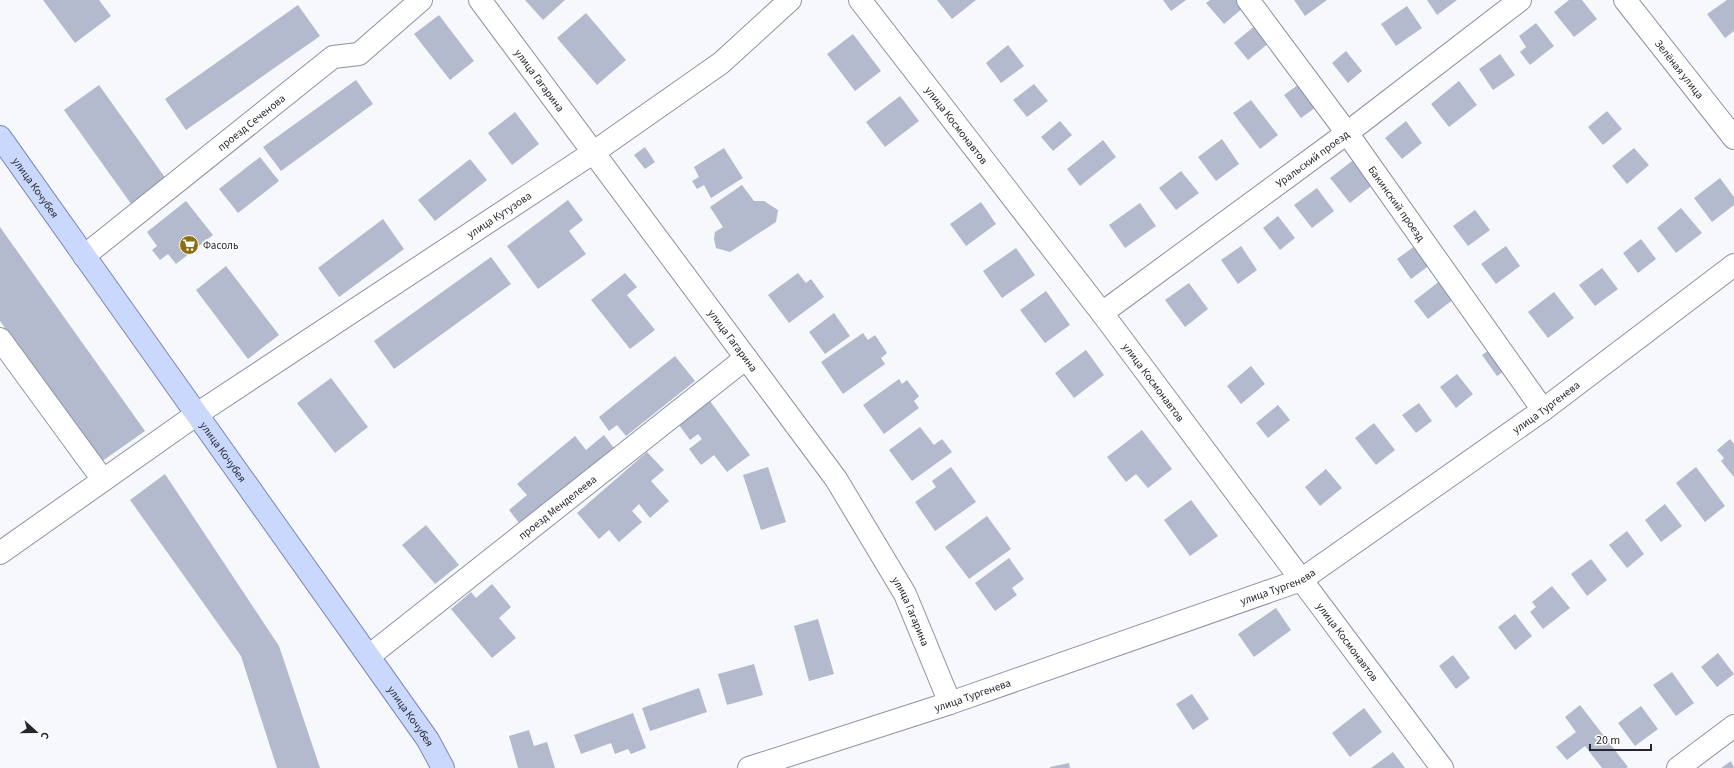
<svg xmlns="http://www.w3.org/2000/svg" width="1734" height="768" viewBox="0 0 1734 768" font-family="'Source Sans 3',sans-serif">
<rect width="100%" height="100%" fill="#f6f8fc"/>
<path fill="#b3bacd" d="M43 0H99L111 16 75 43Z
M525 0H565L543 20Z
M937 0H976L952 19Z
M1163 0H1186L1171 11Z
M1210 0H1239L1244 7 1224 24 1206 3Z
M1294 0H1327L1305 16Z
M1427 0H1457L1437 15Z
M1569 0H1582L1597 19 1574 37 1554 12Z
M1727 0H1734V31L1725 38 1707 14Z
M298 5 320 36 186 130 165 99Z
M1407 6 1422 28 1396 46 1381 24Z
M586 13 626 60 597 85 557 38Z
M439 15 474 61 450 80 414 34Z
M1536 23 1554 46 1530 65 1520 52 1526 47 1519 36Z
M1256 25 1270 42 1248 60 1234 43Z
M853 34 881 71 855 91 827 54Z
M1008 45 1024 66 1001 83 986 63Z
M1346 51 1362 71 1348 83 1332 63Z
M1500 54 1515 75 1493 90 1479 69Z
M356 80 373 104 281 171 263 147Z
M1459 81 1477 105 1449 127 1431 104Z
M1302 82 1319 105 1301 118 1284 95Z
M1034 84 1048 101 1027 117 1013 100Z
M99 85 169 183 134 208 64 110Z
M900 96 919 121 885 147 866 122Z
M1251 100 1278 135 1260 149 1233 113Z
M1607 111 1622 129 1603 145 1588 127Z
M515 112 539 144 512 165 488 133Z
M1060 121 1072 135 1053 151 1041 137Z
M1406 121 1422 143 1402 159 1385 138Z
M1222 139 1239 164 1216 181 1198 157Z
M1103 140 1116 157 1080 186 1067 169Z
M645 147 655 162 645 169 634 155Z
M724 148 743 178 711 198 704 185 697 189 692 181 699 177 694 167Z
M1634 148 1649 165 1627 184 1612 166Z
M260 157 279 181 238 213 219 189Z
M1356 158 1375 183 1350 203 1330 178Z
M470 159 487 180 435 221 418 200Z
M1181 171 1199 193 1176 210 1159 188Z
M1720 178 1734 197V205L1712 222 1694 198Z
M742 185 754 201H764L778 210 776 222 730 252 716 248 714 239 715 232 723 227 710 207Z
M1317 188 1334 211 1312 228 1294 205Z
M568 200 583 220 569 231 586 254 538 289 507 246Z
M186 201 213 235 176 264 168 254 160 260 152 250 157 246 147 232Z
M981 202 996 224 966 246 950 224Z
M1140 203 1156 226 1125 248 1109 225Z
M1681 208 1702 233 1676 253 1657 228Z
M1475 210 1490 230 1468 246 1453 226Z
M1278 216 1295 238 1280 250 1263 228Z
M383 219 404 249 339 297 318 268Z
M0 227 145 431 101 462 0 321Z
M1641 239 1656 259 1638 273 1623 253Z
M1419 243 1434 262 1411 279 1397 259Z
M1241 246 1257 270 1238 284 1221 260Z
M1506 246 1520 266 1496 284 1481 264Z
M1016 248 1035 275 1002 298 983 271Z
M491 257 511 284 394 369 374 341Z
M226 266 279 335 248 359 196 290Z
M1602 268 1618 289 1595 306 1579 285Z
M625 273 637 287 627 295 655 330 630 349 591 300Z
M798 273 806 283 811 279 824 297 789 323 768 295Z
M1445 277 1459 295 1428 319 1414 301Z
M1189 283 1208 309 1185 327 1165 300Z
M1046 291 1070 325 1045 343 1020 310Z
M1554 292 1574 318 1548 338 1528 312Z
M834 313 850 336 825 354 809 332Z
M863 333 868 340 875 335 887 353 881 358 885 364 843 394 821 362Z
M1495 346 1510 367 1497 376 1482 355Z
M1086 350 1104 375 1074 398 1055 373Z
M675 356 695 381 626 436 617 425 609 431 599 417Z
M1251 366 1265 384 1241 404 1227 386Z
M1457 374 1473 394 1456 408 1440 387Z
M331 378 368 427 335 453 297 403Z
M899 379 902 384 907 380 919 396 914 401 919 408 884 434 863 405Z
M710 401 750 455 727 472 714 455 701 465 689 449 702 439 698 434 690 440 679 425Z
M1419 403 1432 421 1416 433 1402 415Z
M1278 405 1290 420 1268 438 1256 423Z
M1374 423 1395 450 1376 465 1355 438Z
M920 427 934 445 942 439 952 452 912 481 889 450Z
M1142 430 1172 469 1148 488 1136 474 1126 482 1107 457Z
M604 435 614 448 520 524 509 510 527 495 517 484 575 436 586 450Z
M1730 439 1734 444V477L1721 461 1724 458 1717 450Z
M647 452 664 470 651 481 669 501 650 518 639 504 632 511 642 522 619 542 609 530 599 539 577 513Z
M768 467 786 522 761 530 743 475Z
M951 467 976 502 935 531 915 502 936 487 932 481Z
M1696 467 1725 506 1705 522 1676 483Z
M1326 469 1342 488 1320 506 1305 487Z
M165 474 279 646 320 768H277L241 656 130 500Z
M1191 500 1218 536 1190 556 1164 520Z
M1665 504 1682 526 1661 542 1645 520Z
M987 516 1011 549 969 579 945 547Z
M426 525 459 565 435 584 402 545Z
M1627 531 1644 554 1627 568 1609 545Z
M1009 558 1024 579 1012 588 1017 595 995 611 975 583Z
M1591 559 1607 580 1587 596 1571 574Z
M492 584 511 607 499 618 516 638 492 658 451 609 471 592 476 598Z
M1552 586 1570 608 1543 629 1530 612 1536 607 1532 602Z
M1276 608 1291 630 1254 657 1238 634Z
M1515 614 1532 636 1515 650 1498 627Z
M818 619 834 674 809 681 794 626Z
M1718 653 1734 674 1717 687 1701 667Z
M1453 655 1470 678 1456 689 1439 666Z
M754 664 763 695 727 705 718 674Z
M1672 672 1694 703 1676 716 1653 685Z
M699 688 707 712 650 731 642 708Z
M1192 694 1209 719 1193 730 1176 704Z
M1580 705 1628 767 1626 768H1602L1585 746 1567 760 1556 747 1576 732 1565 717Z
M1641 706 1658 729 1635 746 1618 723Z
M1364 708 1382 732 1350 757 1332 733Z
M633 713 646 748 631 754 628 749 615 754 611 743 581 754 574 735Z
M529 730 534 746 547 742 555 768H518L509 736Z
M1393 752 1405 768H1371Z
M1731 761 1734 768H1721Z
M1069 763 1070 768H1050V767Z"/>
<g fill="none" stroke-linecap="round" stroke-linejoin="round">
<defs>
<g id="minor">
<path id="s1" d="M480 0 836 479 905 594 950 703"/>
<path id="s2" d="M860 0 1102 313 1442 768"/>
<path id="s3" d="M1248 0 1347 133 1543 410"/>
<path id="s4" d="M1625 0 1734 138"/>
<path id="s5" d="M84 256 333 57 359 54 421 0"/>
<path id="s6" d="M1102 313 1347 133 1520 0"/>
<path d="M0 339 103 480"/>
<path id="s7" d="M0 553 197 414 594 152 721 63 790 0"/>
<path id="s8" d="M369 656 746 358"/>
<path id="s9" d="M749 768 950 703 1301 580 1543 410 1734 265"/>
<path d="M1678 768 1734 726"/>
</g>
<g id="major">
<path id="s10" d="M0 137 428 740 443 768"/>
</g>
</defs>
<use href="#minor" stroke="#8c92a4" stroke-width="24"/>
<use href="#major" stroke="#7b89b6" stroke-width="24"/>
<use href="#minor" stroke="#fff" stroke-width="22"/>
<use href="#major" stroke="#cbd8fe" stroke-width="22"/>
</g>
<defs>
<symbol id="supermarket-disc" viewBox="-11 -11 22 22"><circle r="9.5" fill="#8b6f11" stroke="#fff"/><path d="M-6-5.5h2.5l.6 2H6L4.5 2H-2.5L-4.4-4H-6ZM-1.5 3.2a1.3 1.3 0 1 0 .1 0ZM3 3.2a1.3 1.3 0 1 0 .1 0Z" fill="#fff"/></symbol>
</defs>
<g fill-rule="evenodd">
<use href="#supermarket-disc" x="178" y="234" width="22" height="22"/>
</g>
<g text-anchor="middle" stroke-width="3.5" stroke-linejoin="round" paint-order="stroke">
<g font-size="11" fill="#25272f" stroke="#fff">
<text dy="4" stroke="none"><textPath href="#s4" startOffset="88">Зелёная улица</textPath></text>
<text dy="4" stroke="none"><textPath href="#s1" startOffset="100">улица Гагарина</textPath></text>
<text dy="4" stroke="none"><textPath href="#s5" startOffset="214">проезд Сеченова</textPath></text>
<text dy="4" stroke="none"><textPath href="#s2" startOffset="158">улица Космонавтов</textPath></text>
<text dy="4" stroke="none"><textPath href="#s6" startOffset="261">Уральский проезд</textPath></text>
<text dy="4" stroke="none"><textPath href="#s10" startOffset="62">улица Кочубея</textPath></text>
<text dy="4" stroke="none"><textPath href="#s3" startOffset="252">Бакинский проезд</textPath></text>
<text dy="4" stroke="none"><textPath href="#s7" startOffset="603">улица Кутузова</textPath></text>
<text dy="4" stroke="none"><textPath href="#s1" startOffset="424">улица Гагарина</textPath></text>
<text dy="4" stroke="none"><textPath href="#s2" startOffset="482">улица Космонавтов</textPath></text>
<text dy="4" stroke="none"><textPath href="#s9" startOffset="883">улица Тургенева</textPath></text>
<text dy="4" stroke="none"><textPath href="#s10" startOffset="386">улица Кочубея</textPath></text>
<text dy="4" stroke="none"><textPath href="#s8" startOffset="240">проезд Менделеева</textPath></text>
<text dy="4" stroke="none"><textPath href="#s9" startOffset="559">улица Тургенева</textPath></text>
<text dy="4" stroke="none"><textPath href="#s1" startOffset="749">улица Гагарина</textPath></text>
<text dy="4" stroke="none"><textPath href="#s2" startOffset="806">улица Космонавтов</textPath></text>
<text dy="4" stroke="none"><textPath href="#s9" startOffset="235">улица Тургенева</textPath></text>
<text dy="4" stroke="none"><textPath href="#s10" startOffset="710">улица Кочубея</textPath></text>
</g>
<g font-size="11" fill="#25272f" stroke="#fff" text-anchor="start">
<text x="203" y="249">Фасоль</text>
</g>
</g>
<g transform="translate(36 732) rotate(111)" stroke="#ffffff" stroke-width="3" paint-order="stroke">
<path d="M0-3L7 15L0 10L-7 15Z" fill="#25272f"/>
<text y="-6" font-size="11" font-weight="bold" text-anchor="middle" fill="#25272f">С</text>
</g>
<path d="M1590 744v6h61v-6" fill="none" stroke="#25272f" stroke-width="2"/>
<text x="1596" y="744" font-size="12" fill="#25272f" stroke="#ffffff" stroke-width="3" paint-order="stroke">20 m</text>
</svg>
